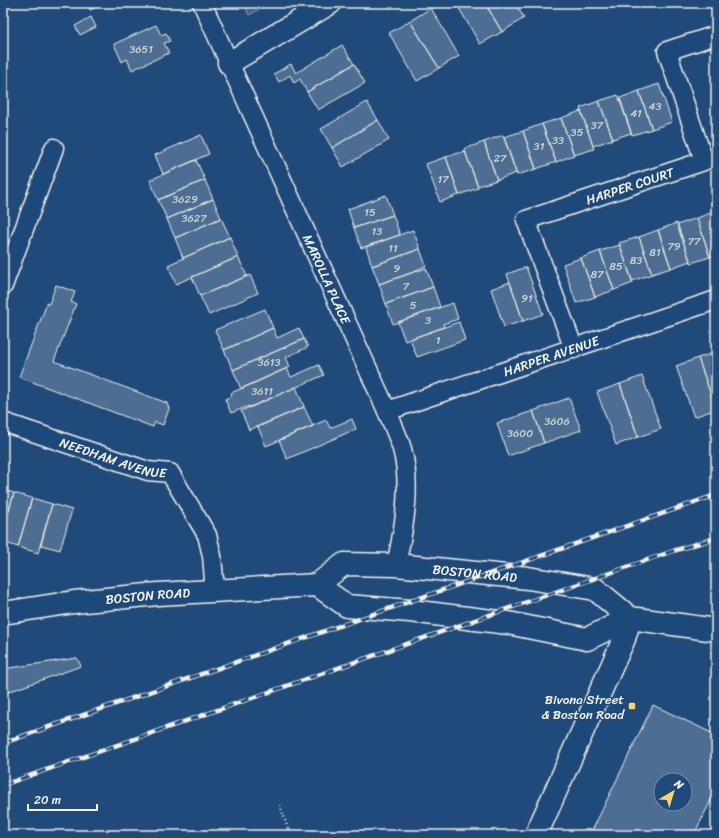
<svg xmlns="http://www.w3.org/2000/svg" width="719" height="838" viewBox="0 0 719 838" font-family="Sriracha,sans-serif">
<rect width="100%" height="100%" fill="#1f4a7a"/>
<filter id="ink" filterUnits="userSpaceOnUse"><feTurbulence type="fractalNoise" baseFrequency=".025" numOctaves="2"/><feDisplacementMap in="SourceGraphic" scale="8" xChannelSelector="R" yChannelSelector="G"/><feConvolveMatrix kernelMatrix="1 2 1 2 8 2 1 2 1" color-interpolation-filters="sRGB"/></filter>
<g filter="url(#ink)">
<path fill="#3a5f88" stroke="#97a8b8" d="M244 3H269L249 15Z"/>
<path fill="#4d6e92" stroke="#f4f1e8" fill-rule="evenodd" d="M87 3H106L90 10Z
M456 3H485L502 32 480 44Z
M485 3H515L524 18 502 32Z
M539 3H550L542 8Z
M694 3H716V6Z
M431 8 459 56 439 68 410 21Z
M91 17 96 27 80 35 75 26Z
M410 21 439 68 417 81 389 33Z
M156 25 161 35 166 33 170 41 164 43 169 53 132 70 127 59 122 62 114 44Z
M342 45 354 64 307 92 300 79 294 83 290 75 279 82 274 74 291 64 296 73Z
M354 64 365 83 318 110 307 92Z
M659 84 672 122 652 129 639 91Z
M639 91 652 129 632 135 620 98Z
M618 95 631 133 613 139 599 101Z
M3 99 7 101 4 107 8 109 3 122Z
M599 101 613 139 593 146 580 108Z
M367 102 378 120 332 148 321 129Z
M581 111 594 149 574 155 561 118Z
M561 118 574 155 556 162 542 124Z
M378 120 389 140 343 167 332 148Z
M542 124 556 162 536 169 523 131Z
M523 131 536 169 517 175 504 137Z
M201 135 209 154 163 174 155 155Z
M503 135 516 173 497 180 484 142Z
M484 142 497 180 478 186 464 149Z
M465 151 478 188 459 195 446 157Z
M446 157 459 195 440 202 426 164Z
M196 160 205 180 158 200 150 180Z
M205 180 213 199 167 219 158 200Z
M386 195 393 215 354 228 348 209Z
M213 199 221 218 175 238 167 219Z
M716 211V255L710 257 697 218Z
M393 215 400 235 361 248 354 228Z
M221 218 230 237 183 258 175 238Z
M697 218 710 257 691 263 677 225Z
M677 223 690 261 671 268 658 230Z
M413 230 420 249 372 266 366 247Z
M658 230 671 268 652 274 639 237Z
M230 237 238 257 176 284 168 265Z
M639 237 652 274 632 281 619 243Z
M620 245 633 283 614 290 600 251Z
M420 249 426 266 416 270 417 271 379 284 372 266Z
M600 251 614 290 595 297 581 258Z
M238 257 247 276 200 296 192 277Z
M581 258 595 297 576 303 563 264Z
M526 267 543 314 523 321 507 274Z
M426 268 433 287 386 304 379 284Z
M250 275 258 293 209 315 200 296Z
M510 282 523 321 504 327 491 289Z
M56 285 75 292 71 302 76 304 54 361 167 403 169 409 163 425 155 422 153 427 19 377 47 303 49 304Z
M433 287 440 307 393 324 386 304Z
M453 303 458 319 443 324 444 327 405 341 398 322Z
M265 309 273 328 224 350 215 330Z
M459 322 465 340 417 357 410 339Z
M273 328 277 338 299 328 304 339 233 370 224 350Z
M304 339 308 347 286 357 290 367 241 389 233 370Z
M716 352V409L698 358Z
M698 358 716 409 694 417 676 366Z
M319 365 324 375 249 408V406L231 413 225 399 232 396 231 393 287 368 291 377Z
M642 376 661 429 638 437 620 384Z
M620 384 638 437 616 445 597 392Z
M296 387 304 407 249 430 241 411Z
M569 398 581 430 544 443 533 411Z
M304 407 313 426 266 446 258 427Z
M533 411 544 443 508 456 497 423Z
M352 419 356 429 287 459 279 440 326 420 330 428Z
M3 490 14 493 3 530Z
M14 493 32 498 18 547 3 542V530Z
M32 498 52 504 38 553 18 547Z
M52 504 72 510 60 550 41 545Z
M77 658 81 666 5 693 3 669Z
M653 705 716 735V790L694 835H590ZM661 780H685V804H661Z"/>
<g fill="none" stroke-linecap="round" stroke-linejoin="round">
<defs>
<g id="minor">
<path id="s1" d="M202 3 387 411C392 423 398 436 402 449 412 486 404 528 396 565"/>
<path d="M3 286 54 148"/>
<path id="s2" d="M574 349 526 220 704 161 667 51 716 35"/>
<path id="s3" d="M387 411 716 300"/>
<path id="s4" d="M3 422 148 471 170 473 207 535 212 556 215 591"/>
</g>
<path id="tertiary" d="M229 63 330 3
M536 835 624 639 630 618"/>
<g id="primary">
<path d="M317 585 347 606 410 611 508 623 587 639 630 618"/>
<path id="s5" d="M3 613 74 602 158 594 317 585 344 564 396 565 528 578 595 589 630 618 716 630"/>
</g>
</defs>
<use href="#minor" stroke="#f4f1e8" stroke-width="21"/>
<use href="#tertiary" stroke="#f4f1e8" stroke-width="25"/>
<use href="#primary" stroke="#f4f1e8" stroke-width="25"/>
<path stroke="#f4f1e8" stroke-width="2.5" stroke-dasharray="1 3" stroke-linecap="butt" d="M280 805 290 835"/>
<use href="#minor" stroke="#1f4a7a" stroke-width="18"/>
<use href="#tertiary" stroke="#1f4a7a" stroke-width="22"/>
<use href="#primary" stroke="#1f4a7a" stroke-width="22"/>
<defs>
<path id="rail" d="M3 743 716 495
M3 785 673 551 716 538"/>
</defs>
<use href="#rail" stroke="#f4f1e8" stroke-width="4.5"/>
<use href="#rail" stroke="#1f4a7a" stroke-width="3" stroke-dasharray="9" stroke-linecap="butt"/>
</g>
</g>
<rect fill="#ffd166" stroke="#1f4a7a" stroke-width="1.5" x="628" y="702" width="8" height="8" rx="2"/>
<g text-anchor="middle" stroke-width="3" stroke-linejoin="round" paint-order="stroke">
<g font-size="11" fill="#cad0d2">
<text x="141" y="53">3651</text>
<text x="655" y="110">43</text>
<text x="636" y="117">41</text>
<text x="597" y="129">37</text>
<text x="577" y="136">35</text>
<text x="558" y="144">33</text>
<text x="539" y="150">31</text>
<text x="500" y="162">27</text>
<text x="443" y="183">17</text>
<text x="185" y="203">3629</text>
<text x="370" y="216">15</text>
<text x="194" y="222">3627</text>
<text x="377" y="235">13</text>
<text x="694" y="245">77</text>
<text x="674" y="250">79</text>
<text x="393" y="252">11</text>
<text x="655" y="256">81</text>
<text x="636" y="264">83</text>
<text x="616" y="270">85</text>
<text x="397" y="272">9</text>
<text x="597" y="278">87</text>
<text x="406" y="290">7</text>
<text x="527" y="302">91</text>
<text x="413" y="309">5</text>
<text x="428" y="324">3</text>
<text x="438" y="344">1</text>
<text x="269" y="366">3613</text>
<text x="262" y="395">3611</text>
<text x="557" y="425">3606</text>
<text x="520" y="437">3600</text>
</g>
<g font-size="13" fill="#f4f1e8" stroke="#1f4a7a">
<text dy="5" stroke="none"><textPath href="#s2" startOffset="247">HARPER COURT</textPath></text>
<text dy="5" stroke="none"><textPath href="#s1" startOffset="303">MAROLLA PLACE</textPath></text>
<text dy="5" stroke="none"><textPath href="#s3" startOffset="173">HARPER AVENUE</textPath></text>
<text dy="5" stroke="none"><textPath href="#s4" startOffset="116">NEEDHAM AVENUE</textPath></text>
<text dy="5" stroke="none"><textPath href="#s5" startOffset="481">BOSTON ROAD</textPath></text>
<text dy="5" stroke="none"><textPath href="#s5" startOffset="146">BOSTON ROAD</textPath></text>
</g>
<g font-size="13" fill="#f4f1e8" stroke="#1f4a7a" text-anchor="end">
<text x="624" y="704">Bivona Street<tspan x="624" dy="15">&amp; Boston Road</tspan></text>
</g>
</g>
<rect width="719" height="838" fill="none" stroke="#1f4a7a" stroke-width="16"/>
<rect x="8" y="8" width="703" height="822" fill="none" stroke="#f4f1e8" stroke-width="1.5" filter="url(#ink)"/>
<g transform="translate(673 792) rotate(38)"><circle r="19" fill="#1f4a7a" stroke="#748da6"/>
<path d="M0-3L7 15L0 10L-7 15Z" fill="#ffd166"/>
<text y="-6" font-size="11" font-weight="bold" text-anchor="middle" fill="#f4f1e8">N</text>
</g>
<path d="M28 804v6h69v-6" fill="none" stroke="#f4f1e8" stroke-width="2"/>
<text x="34" y="804" font-size="12" fill="#f4f1e8" stroke="#1f4a7a" stroke-width="3" paint-order="stroke">20 m</text>
</svg>
